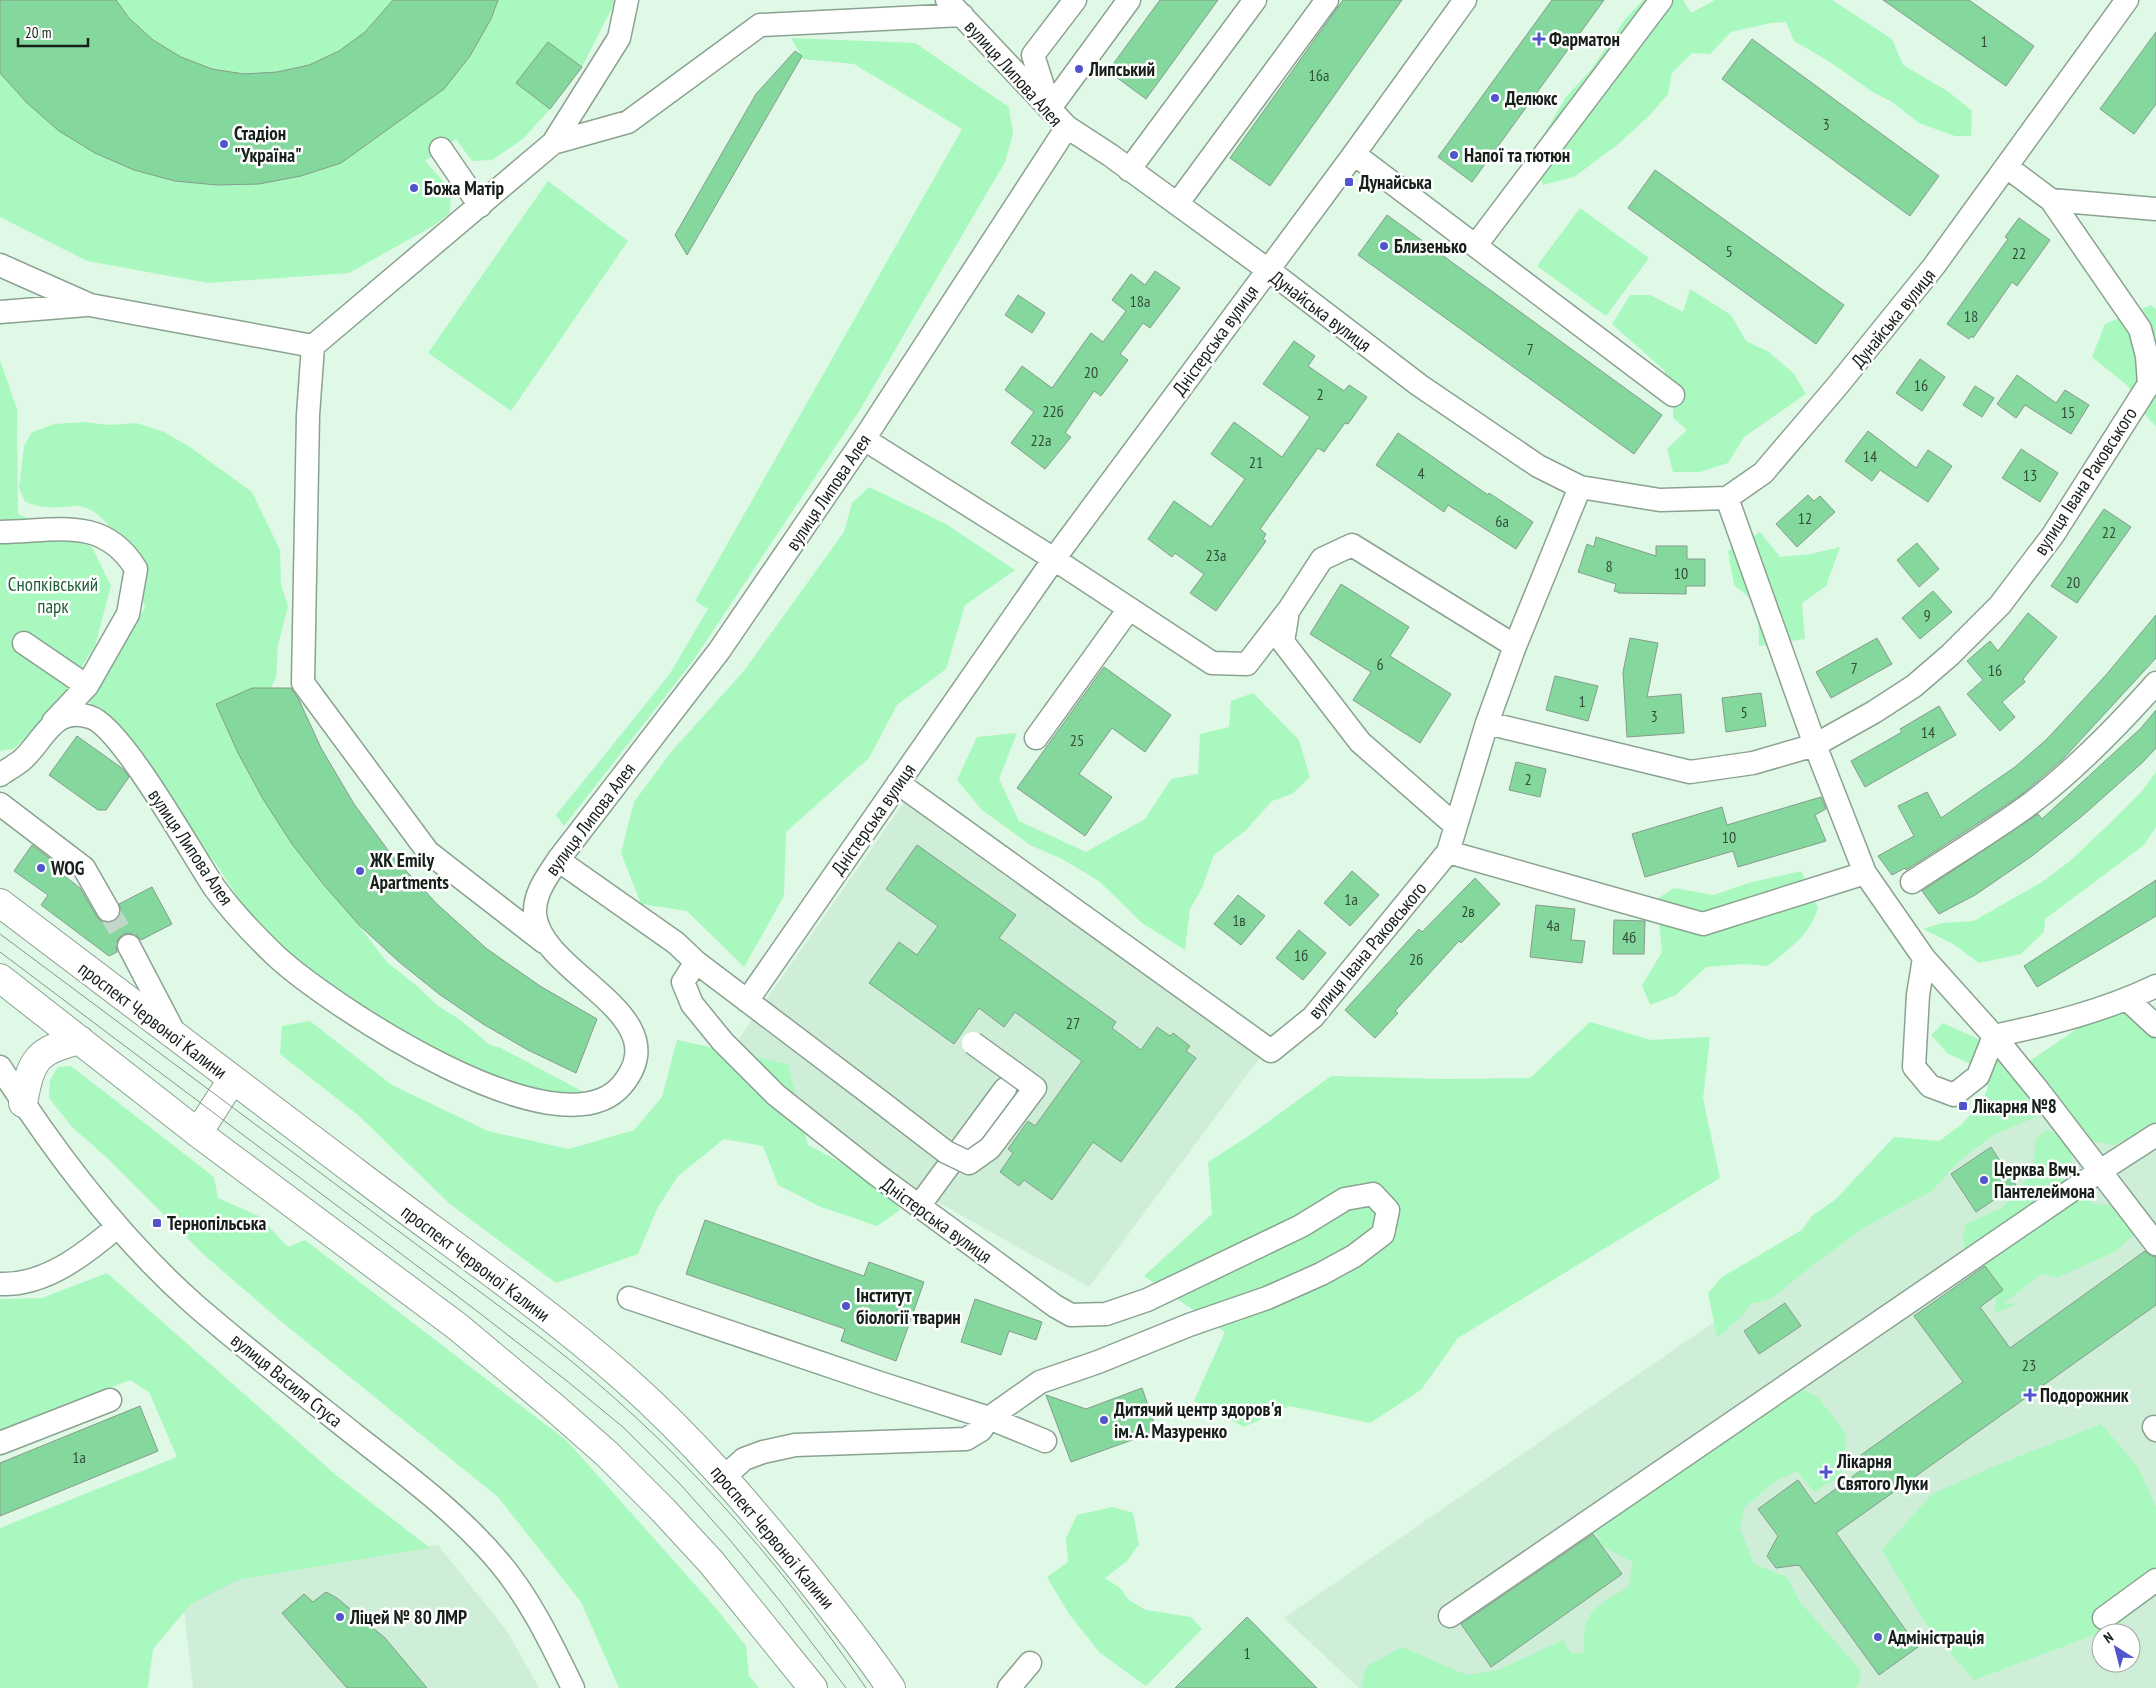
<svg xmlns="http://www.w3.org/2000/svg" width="2156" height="1688" viewBox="0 0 2156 1688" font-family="'PT Sans Narrow',sans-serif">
<rect width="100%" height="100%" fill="#e0f8e6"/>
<path fill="#cfeed7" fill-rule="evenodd" d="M904 802 1264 1052 1089 1287 713 1076Z
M2156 1018V1688H1359L1284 1618ZM2101 1633H2131V1663H2101Z
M438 1545 507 1631 539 1688H193L183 1603 245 1573Z"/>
<path fill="#a9f8c0" d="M0 0H616L582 67 550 109 523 139 492 160 472 161 456 139 425 161 451 190 450 213 433 226 349 273 208 283 87 261 0 217Z
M1643 0H1683L1691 13 1715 0H1832L1892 39 1903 65 1949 92 1972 111 1971 136H1955L1919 123 1892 102 1871 91 1830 62 1794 41 1786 22 1771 23 1731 32 1710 54 1692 53 1672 73 1668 94 1649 116 1616 146 1574 177 1543 185 1532 155 1566 97 1590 71 1626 18Z
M791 38 915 43 1009 107 1013 134 1005 162 861 408 693 661 564 826 556 815 669 675 708 609 695 601 962 129 854 64 803 59Z
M548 181 628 241 511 411 428 353Z
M1580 208 1649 258 1606 316 1537 266Z
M1690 289 1731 315 1746 341 1769 352 1793 373 1806 394 1744 437 1728 463 1700 472H1673L1667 449 1687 430 1673 418V395L1664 370 1612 324 1630 295H1650L1683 312Z
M2151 305 2156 309V426L2147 417 2128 386 2092 357 2105 324Z
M0 360 17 409 18 514 92 547 111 586 95 646 47 720 13 749 0 751Z
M83 422 110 425 136 423 164 432 190 447 252 492 280 550 281 584 288 607 278 645 276 678 265 698 350 914 387 962 417 986 438 1006 459 1019 490 1045 501 1048 595 1098 542 1097 423 1050 319 978 252 920 215 862 194 839 94 711 89 701 92 685 113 665 145 607C136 576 116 512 79 506 74 505 68 507 63 507 49 508 39 507 25 502L19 488 24 446 32 432 55 424Z
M869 487 946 524 1015 570 965 605 946 669 897 705 869 758 786 832 784 896 744 967 687 911 641 904 621 853 634 802 671 752 743 672 844 532 852 503Z
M1760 532 1780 557 1811 554 1840 547 1826 586 1802 603 1805 639 1759 646 1758 605 1734 585 1728 551Z
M1253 693 1299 740 1310 777 1292 794 1272 801 1246 830 1214 855 1202 888 1190 909 1185 950 1142 923 1099 881 1062 859 1030 845 982 810 957 780 977 737 1017 733 999 779 1019 821 1086 852 1145 819 1171 779 1198 774 1200 734 1229 727 1231 701Z
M2156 772V827L2144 845 2045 919 2044 932 2021 954 1979 963 1953 944 1923 929 1942 923 1974 921 2042 882 2070 861 2106 827 2142 791Z
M1801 871 1818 908C1810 935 1789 949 1768 966L1743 964 1706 967 1676 995 1650 1005 1642 985 1662 952 1657 899 1674 888 1714 895 1748 883Z
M2126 1007 2156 1015V1122L2115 1145 2069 1137 2053 1118 2038 1116 1993 1135 1957 1163 1933 1190 1865 1227 1809 1268 1771 1299 1750 1304 1744 1314 1717 1338 1708 1293 1722 1277 1802 1230 1812 1216 1836 1199 1894 1137 1939 1141 1961 1125 1982 1102 1988 1087 1983 1069 1948 1054 1931 1035 1943 1023 1996 1047 2018 1069 2103 1011Z
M310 1021 392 1085 488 1131 569 1149 634 1130 662 1097 677 1040 788 1064 808 1145 885 1186 900 1210 877 1226 821 1207 778 1185 763 1146 724 1139 678 1176 657 1209 638 1254 556 1283 450 1204 358 1115 280 1054 282 1026Z
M1590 1022 1651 1040 1710 1037 1703 1098 1720 1178 1458 1338 1421 1390 1370 1423 1290 1406 1244 1427 1194 1401 1225 1332 1144 1276 1212 1214 1208 1162 1250 1135 1331 1076 1447 1079 1530 1078Z
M71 1066 214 1177 218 1198 259 1216 288 1247 305 1240 567 1441 715 1607 746 1646 749 1676 759 1688H619L581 1602 498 1497 277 1318 203 1254 105 1156 73 1128 49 1098 50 1080 58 1067Z
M2047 1130 2059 1134 2071 1150 2073 1176 2093 1204 2118 1206 2140 1229 2116 1251 2057 1278 2042 1274 2004 1303 2017 1304 1995 1313 1996 1295 1982 1269 1965 1252 1963 1235 1966 1224 2002 1208 2028 1178 2033 1165 2036 1139Z
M107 1273 337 1476 430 1548 238 1580 191 1604 153 1649 148 1688H0V1528L177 1457 149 1392 130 1380 0 1431V1299L42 1298Z
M1796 1386 1818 1397 1846 1434 1845 1449 1850 1462 1834 1480 1814 1492 1797 1471 1774 1482 1744 1508 1740 1529 1754 1564 1787 1577 1800 1602 1861 1671 1859 1685 1853 1688H1361L1367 1666 1402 1647 1467 1675 1498 1670 1563 1640 1571 1653H1584C1582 1610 1594 1608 1628 1587L1633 1562 1596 1543 1599 1536 1576 1524Z
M2101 1424 2138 1467 2156 1507V1595L2115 1627 1974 1680 1925 1623 1882 1550 1932 1494 1997 1465Z
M1112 1507 1133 1513 1139 1544 1127 1561 1105 1578 1120 1588 1129 1600 1146 1610 1191 1617 1202 1629 1146 1686 1100 1653 1069 1614 1047 1577 1068 1562 1066 1538 1077 1515Z"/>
<path fill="#84d89e" stroke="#859c8b" d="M0 0H116L129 18 153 40 181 57 212 69 244 74 277 72 309 65 339 51 365 32 393 0H498L491 19 470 56 444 89 341 163 301 176 259 184 217 185 175 181 134 170 95 153 59 131 27 103 0 73Z
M1160 0H1218L1146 99 1108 71Z
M1343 0H1402L1270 186 1230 158Z
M1552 0H1604L1472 182 1438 157Z
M1883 0H1969L2034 46 2006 86Z
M2156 32V104L2134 134 2100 109Z
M1752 39 1939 176 1910 216 1722 79Z
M548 42 582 67 550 109 516 83Z
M795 51 802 56 687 255 675 235 756 94Z
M1655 170 1844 305 1816 344 1628 208Z
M1387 215 1662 415 1634 454 1358 255Z
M2019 218 2050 240 2017 286 2012 282 1973 338 1971 336 1969 339 1947 324 2008 239 2005 237Z
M1155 271 1180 288 1150 328 1143 323 1120 354 1128 360 1101 396 1094 391 1065 433 1071 437 1045 469 1011 443 1034 412 1005 390 1022 366 1052 388 1091 333 1103 342 1126 311 1112 300 1131 274 1145 285Z
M1018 295 1045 313 1032 333 1005 315Z
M1294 341 1315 356 1308 366 1344 391 1349 385 1367 397 1348 424 1345 423 1324 452 1318 448 1260 529 1266 534 1263 539 1266 541 1216 611 1190 593 1204 574 1175 553 1172 557 1148 539 1174 501 1211 527 1245 479 1211 454 1234 422 1282 457 1310 417 1263 384Z
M1920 359 1945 377 1922 411 1896 393Z
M2017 375 2056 403 2065 390 2089 405 2071 434 2025 405 2016 418 1997 404Z
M1975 386 1994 398 1982 417 1963 405Z
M1868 431 1916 468 1928 450 1952 466 1928 502 1880 470 1872 481 1845 461Z
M1398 433 1488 495 1489 493 1533 522 1516 549 1448 505 1444 512 1376 465Z
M2021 449 2058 473 2040 502 2002 478Z
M1808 495 1814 501 1820 496 1835 512 1797 547 1776 524Z
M2104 509 2131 527 2077 603 2051 586Z
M1596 537 1656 556V546H1687V559H1705V586H1686V594L1618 593V592L1614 591 1616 584 1578 572 1587 544 1594 547Z
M1917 543 1939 569 1919 587 1897 560Z
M1341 584 1409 627 1390 656 1451 694 1420 743 1353 700 1371 672 1310 634Z
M1933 591 1952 612 1920 639 1902 618Z
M2028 613 2057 637 2023 679 2025 682 2002 702 2015 717 2000 731 1967 694 1983 680 1967 661 1990 641 1998 651Z
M2156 615V658L2062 760 2022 794 1994 813 1906 870 1905 868 1892 875 1878 856 1914 836 1898 806 1927 792 1941 818 2015 767 2047 739 2106 675Z
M1630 638 1658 643 1647 697 1681 694 1684 733 1627 737 1623 672Z
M1877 638 1892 664 1831 698 1816 672Z
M1104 667 1171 715 1145 752 1112 728 1079 774 1112 797 1085 836 1017 788Z
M1555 676 1598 686 1588 721 1546 710Z
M252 688H291L299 700 321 748 354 804 393 857 438 905 487 949 540 986 597 1019 576 1073 528 1050 483 1024 439 994 398 961 359 925 324 885 292 844 263 799 238 753 216 704Z
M1761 693 1766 726 1726 732 1722 698Z
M1939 706 1956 735 1865 787 1851 761 1902 732 1900 729Z
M2156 710V748L2143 762 2081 817 2032 856 1975 895 1939 914 1922 891 2038 814 2042 819 2141 728Z
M77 736 123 769 129 777 106 810H98L49 775Z
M1516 762 1546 769 1540 797 1509 790Z
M1821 797 1826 809 1815 815 1826 841 1738 867 1733 851 1645 877 1632 834 1722 807 1727 825Z
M32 845 65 870 62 874 80 888 97 917 102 922 108 923 115 921 121 911 119 904 152 887 172 924 141 940 136 935 129 933 123 934 118 939 116 946 117 952 109 956 41 905 48 895 14 871Z
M917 845 1016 915 999 938 1116 1022 1112 1028 1141 1050 1157 1027 1170 1036 1173 1033 1190 1046 1186 1051 1196 1058 1121 1162 1093 1142 1052 1200 1024 1180 1019 1186 1000 1172 1013 1153 1008 1149 1028 1121 1035 1126 1082 1061 1015 1012 1004 1027 979 1008 954 1044 869 983 899 942 917 955 938 926 886 889Z
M1352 871 1379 895 1350 926 1324 903Z
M1475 878 1500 904 1461 943 1459 941 1395 1011 1398 1013 1375 1038 1345 1010 1419 929 1422 932Z
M2156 880V916L2037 987 2024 966Z
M1238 895 1265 916 1241 945 1214 924Z
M1536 905 1575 909 1571 940 1585 941 1582 963 1530 957Z
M1614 920 1645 921 1644 954H1613Z
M1299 930 1326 953 1303 980 1276 958Z
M1991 1147 2016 1185 1976 1212 1951 1174Z
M705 1220 864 1276 869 1262 924 1282 896 1361 841 1341 845 1329 686 1274Z
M2145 1251 2151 1256 2156 1257V1305L1836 1533 1918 1647 1879 1675 1799 1565 1776 1568 1767 1556 1778 1536 1758 1509 1798 1480 1815 1504 1868 1465 1861 1455 1963 1382 1914 1316 1985 1266 2003 1290 1980 1307 2010 1348Z
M975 1299 1042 1322 1036 1340 1009 1331 1001 1355 961 1342Z
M1785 1303 1801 1326 1759 1354 1744 1331Z
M1142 1388 1157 1431 1071 1462 1046 1395 1086 1409Z
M140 1406 158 1451 0 1516V1463Z
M1593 1534 1622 1574 1491 1667 1461 1624Z
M326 1592 337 1598 385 1638 427 1688H347L282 1613 304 1594 313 1602Z
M1247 1617 1317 1688H1175Z"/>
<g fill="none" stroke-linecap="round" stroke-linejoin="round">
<path stroke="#c2d7c7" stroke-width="22" stroke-dasharray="22 11" stroke-linecap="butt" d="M108 910 129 946"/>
<defs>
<path id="minor" d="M1048 102 1033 55 1075 0
M1050 108 1129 0
M1067 127 1110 155 1279 278 1419 385 1538 466 1580 487 1660 500 1727 498 1763 473 1838 385 1934 266 2127 0
M553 143 628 122 760 25 962 15
M441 149 480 206
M1354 154 1673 395
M1129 170 1255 0
M2051 200 2156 209
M1177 204 1327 0
M1476 245 1661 0
M0 265 90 305 313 346
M0 312 86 305
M864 439 1054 559 1212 663 1247 664 1287 612
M1727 498 1815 745 1865 873 1924 958 1994 1036 2038 1090 2156 1244
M0 532C53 532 103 514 136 569L128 614 87 686 53 722
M24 643 87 686
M1487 723 1690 772 1753 763 1815 745 1874 712 1914 686 1950 655 2000 605 2053 535 2149 384 2147 356 2140 329 2051 200 2007 167
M1036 738 1129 609
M0 775C7 770 16 765 22 760 44 741 53 705 90 717 121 726 192 854 214 887 232 912 254 935 276 956 328 1004 560 1159 622 1085 681 1014 540 975 535 914 534 893 547 877 558 860L719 651 864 439 1067 127 947 0
M898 783 1271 1051 1313 1017 1448 852 1487 723 1515 646 1580 487
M0 804 84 868 108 910
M1456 826 1360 742 1283 642 1288 611 1322 559 1352 545 1515 646
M1448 852 1703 924 1865 873
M558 860 676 943 696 962
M1912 882C1951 856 1992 832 2030 804 2077 768 2117 727 2156 683
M544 942 428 852 303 683 308 415 313 346 553 143 619 38 627 0
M129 946 175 1034
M1924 958 1918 995 1914 1067 1930 1086 1954 1095 1978 1076 1994 1036
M2128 1000 2156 1026
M747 1001 1054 559 1354 154 1465 0
M1994 1036C2050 1024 2104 1011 2156 986
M0 1067C55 1153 118 1237 195 1305 247 1350 301 1392 355 1435 405 1474 458 1513 499 1562 531 1600 552 1645 573 1688
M919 1206 1005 1089
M0 1284C45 1286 85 1254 117 1227
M629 1298 880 1383 989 1418 1045 1441
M2154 1427 2156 1430
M0 1443 110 1400
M724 1477 744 1459 763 1452 795 1445 966 1439 981 1430 989 1418 1040 1382 1098 1362 1189 1325 1267 1298 1321 1274 1354 1256 1383 1234 1388 1210 1373 1194 1345 1199 1301 1226 1147 1300 1106 1314 1071 1315 1055 1306 877 1175 776 1095 723 1042 692 1004 683 982 696 962 881 1102
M1450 1616 2100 1171 2156 1135
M2104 1618 2156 1580
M1009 1688 1030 1663"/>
<path id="major" d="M0 903C118 993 236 1082 354 1171 445 1240 540 1304 625 1379 692 1438 749 1505 804 1573 834 1611 864 1648 891 1688
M0 978 198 1133 458 1327 556 1409 607 1454 663 1510 711 1562 813 1688
M23 1103C31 1060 36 1050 80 1040
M198 1133 232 1080"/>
</defs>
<use href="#minor" stroke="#8ba291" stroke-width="25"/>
<use href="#major" stroke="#8ba291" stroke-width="30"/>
<use href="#minor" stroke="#fff" stroke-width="22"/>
<use href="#major" stroke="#fff" stroke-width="28"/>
<path stroke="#859689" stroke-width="1" d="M0 934 546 1341C671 1438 777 1557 866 1688
M0 952 473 1308 567 1381 624 1428 680 1484 729 1539 780 1601 846 1688"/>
<defs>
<path id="minor-bridge" d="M881 1102 946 1152 969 1163 990 1148 1035 1088 973 1043"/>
</defs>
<use href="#minor-bridge" stroke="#8ba291" stroke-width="25" stroke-linecap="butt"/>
<use href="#minor-bridge" stroke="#fff" stroke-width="22"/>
</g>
<g fill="#5055cb" stroke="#fff" stroke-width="2">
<path d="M1536.5 31.5h5v5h5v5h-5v5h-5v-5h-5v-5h5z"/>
<circle cx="1079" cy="69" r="5"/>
<circle cx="1495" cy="98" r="5"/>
<circle cx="224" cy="144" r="5"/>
<circle cx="1454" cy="155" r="5"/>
<rect x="1344" y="177" width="10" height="10" rx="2.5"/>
<circle cx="414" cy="188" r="5"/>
<circle cx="1384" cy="246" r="5"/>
<circle cx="41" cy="868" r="5"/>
<circle cx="360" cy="871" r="5"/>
<rect x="1958" y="1101" width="10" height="10" rx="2.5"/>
<circle cx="1984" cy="1180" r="5"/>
<rect x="152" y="1218" width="10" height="10" rx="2.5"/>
<circle cx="846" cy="1306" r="5"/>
<path d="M2027.5 1387.5h5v5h5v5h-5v5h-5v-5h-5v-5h5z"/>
<circle cx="1104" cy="1420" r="5"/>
<path d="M1823.5 1464.5h5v5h5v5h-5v5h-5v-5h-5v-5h5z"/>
<circle cx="340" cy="1617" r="5"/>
<circle cx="1878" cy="1637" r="5"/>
</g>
<g text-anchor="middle" stroke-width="5" stroke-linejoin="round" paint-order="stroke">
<g font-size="16" fill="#324d3a">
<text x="1984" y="47">1</text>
<text x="1319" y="81">16а</text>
<text x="1826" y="130">3</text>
<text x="1729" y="257">5</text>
<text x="2019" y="259">22</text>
<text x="1140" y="307">18а</text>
<text x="1971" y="322">18</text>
<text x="1530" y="355">7</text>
<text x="1091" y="378">20</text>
<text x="1921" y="391">16</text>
<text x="1320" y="400">2</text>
<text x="1053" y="417">22б</text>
<text x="2068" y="418">15</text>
<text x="1041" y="446">22а</text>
<text x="1870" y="462">14</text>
<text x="1256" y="468">21</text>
<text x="1421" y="479">4</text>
<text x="2030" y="481">13</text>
<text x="1805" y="524">12</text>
<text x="1502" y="527">6а</text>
<text x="2109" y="538">22</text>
<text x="1216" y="561">23а</text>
<text x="1609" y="572">8</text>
<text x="1681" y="579">10</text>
<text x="2073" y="588">20</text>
<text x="1927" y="621">9</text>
<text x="1380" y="670">6</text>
<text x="1854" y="674">7</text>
<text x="1995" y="676">16</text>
<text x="1582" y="707">1</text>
<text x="1744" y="718">5</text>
<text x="1654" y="722">3</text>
<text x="1928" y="738">14</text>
<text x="1077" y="746">25</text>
<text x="1528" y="785">2</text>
<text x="1729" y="843">10</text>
<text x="1351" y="905">1а</text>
<text x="1468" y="917">2в</text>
<text x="1239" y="926">1в</text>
<text x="1553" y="931">4а</text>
<text x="1629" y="943">4б</text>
<text x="1301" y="961">1б</text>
<text x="1416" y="965">2б</text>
<text x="1073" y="1029">27</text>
<text x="2029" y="1371">23</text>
<text x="79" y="1463">1а</text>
<text x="1247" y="1659">1</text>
</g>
<g font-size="19" font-weight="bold" fill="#171f19" stroke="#fff" text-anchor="start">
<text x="1549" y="46">Фарматон</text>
<text x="1089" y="76">Липський</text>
<text x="1505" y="105">Делюкс</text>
<text x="234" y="140">Стадіон<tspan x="234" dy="22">"Україна"</tspan></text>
<text x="1464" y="162">Напої та тютюн</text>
<text x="1359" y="189">Дунайська</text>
<text x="424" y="195">Божа Матір</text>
<text x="1394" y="253">Близенько</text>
<text x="370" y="867">ЖК Emily<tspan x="370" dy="22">Apartments</tspan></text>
<text x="51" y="875">WOG</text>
<text x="1973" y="1113">Лікарня №8</text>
<text x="1994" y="1176">Церква Вмч.<tspan x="1994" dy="22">Пантелеймона</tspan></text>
<text x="167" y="1230">Тернопільська</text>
<text x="856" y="1302">Інститут<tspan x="856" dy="22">біології тварин</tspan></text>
<text x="2040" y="1402">Подорожник</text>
<text x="1114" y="1416">Дитячий центр здоров'я<tspan x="1114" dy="22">ім. А. Мазуренко</tspan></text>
<text x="1837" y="1468">Лікарня<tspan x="1837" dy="22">Святого Луки</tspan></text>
<text x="350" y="1624">Ліцей № 80 ЛМР</text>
<text x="1888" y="1644">Адміністрація</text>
</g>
<g font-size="19" fill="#171f19" stroke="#fff">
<text transform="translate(1014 73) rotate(48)" y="7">вулиця Липова Алея</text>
<text transform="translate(1321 311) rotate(37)" y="7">Дунайська вулиця</text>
<text transform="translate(1893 318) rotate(-51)" y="7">Дунайська вулиця</text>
<text transform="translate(1215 340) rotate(-54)" y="7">Дністерська вулиця</text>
<text transform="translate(2085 481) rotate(-57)" y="7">вулиця Івана Раковського</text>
<text transform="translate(828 492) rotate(-56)" y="7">вулиця Липова Алея</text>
<text transform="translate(590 819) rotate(-53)" y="7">вулиця Липова Алея</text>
<text transform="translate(873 819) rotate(-55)" y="7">Дністерська вулиця</text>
<text transform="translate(191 847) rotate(56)" y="7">вулиця Липова Алея</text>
<text transform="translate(1367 950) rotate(-50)" y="7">вулиця Івана Раковського</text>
<text transform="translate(153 1020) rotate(37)" y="7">проспект Червоної Калини</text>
<text transform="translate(937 1220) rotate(36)" y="7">Дністерська вулиця</text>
<text transform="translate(476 1263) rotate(37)" y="7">проспект Червоної Калини</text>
<text transform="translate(287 1380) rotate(39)" y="7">вулиця Василя Стуса</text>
<text transform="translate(773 1537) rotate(50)" y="7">проспект Червоної Калини</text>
</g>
<g font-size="19" fill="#235e39" stroke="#fff">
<text x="53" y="591">Снопківський<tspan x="53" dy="22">парк</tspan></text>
</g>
</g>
<g transform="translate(2116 1648) rotate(324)"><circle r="24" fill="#ffffff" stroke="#a2a5a3"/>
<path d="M0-4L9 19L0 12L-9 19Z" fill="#5055cb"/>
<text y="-8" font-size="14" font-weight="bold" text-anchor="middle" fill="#171f19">N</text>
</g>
<path d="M18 38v8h70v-8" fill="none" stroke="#171f19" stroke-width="2.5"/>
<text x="25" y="38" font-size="15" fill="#171f19" stroke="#ffffff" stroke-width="4" paint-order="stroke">20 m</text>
</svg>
